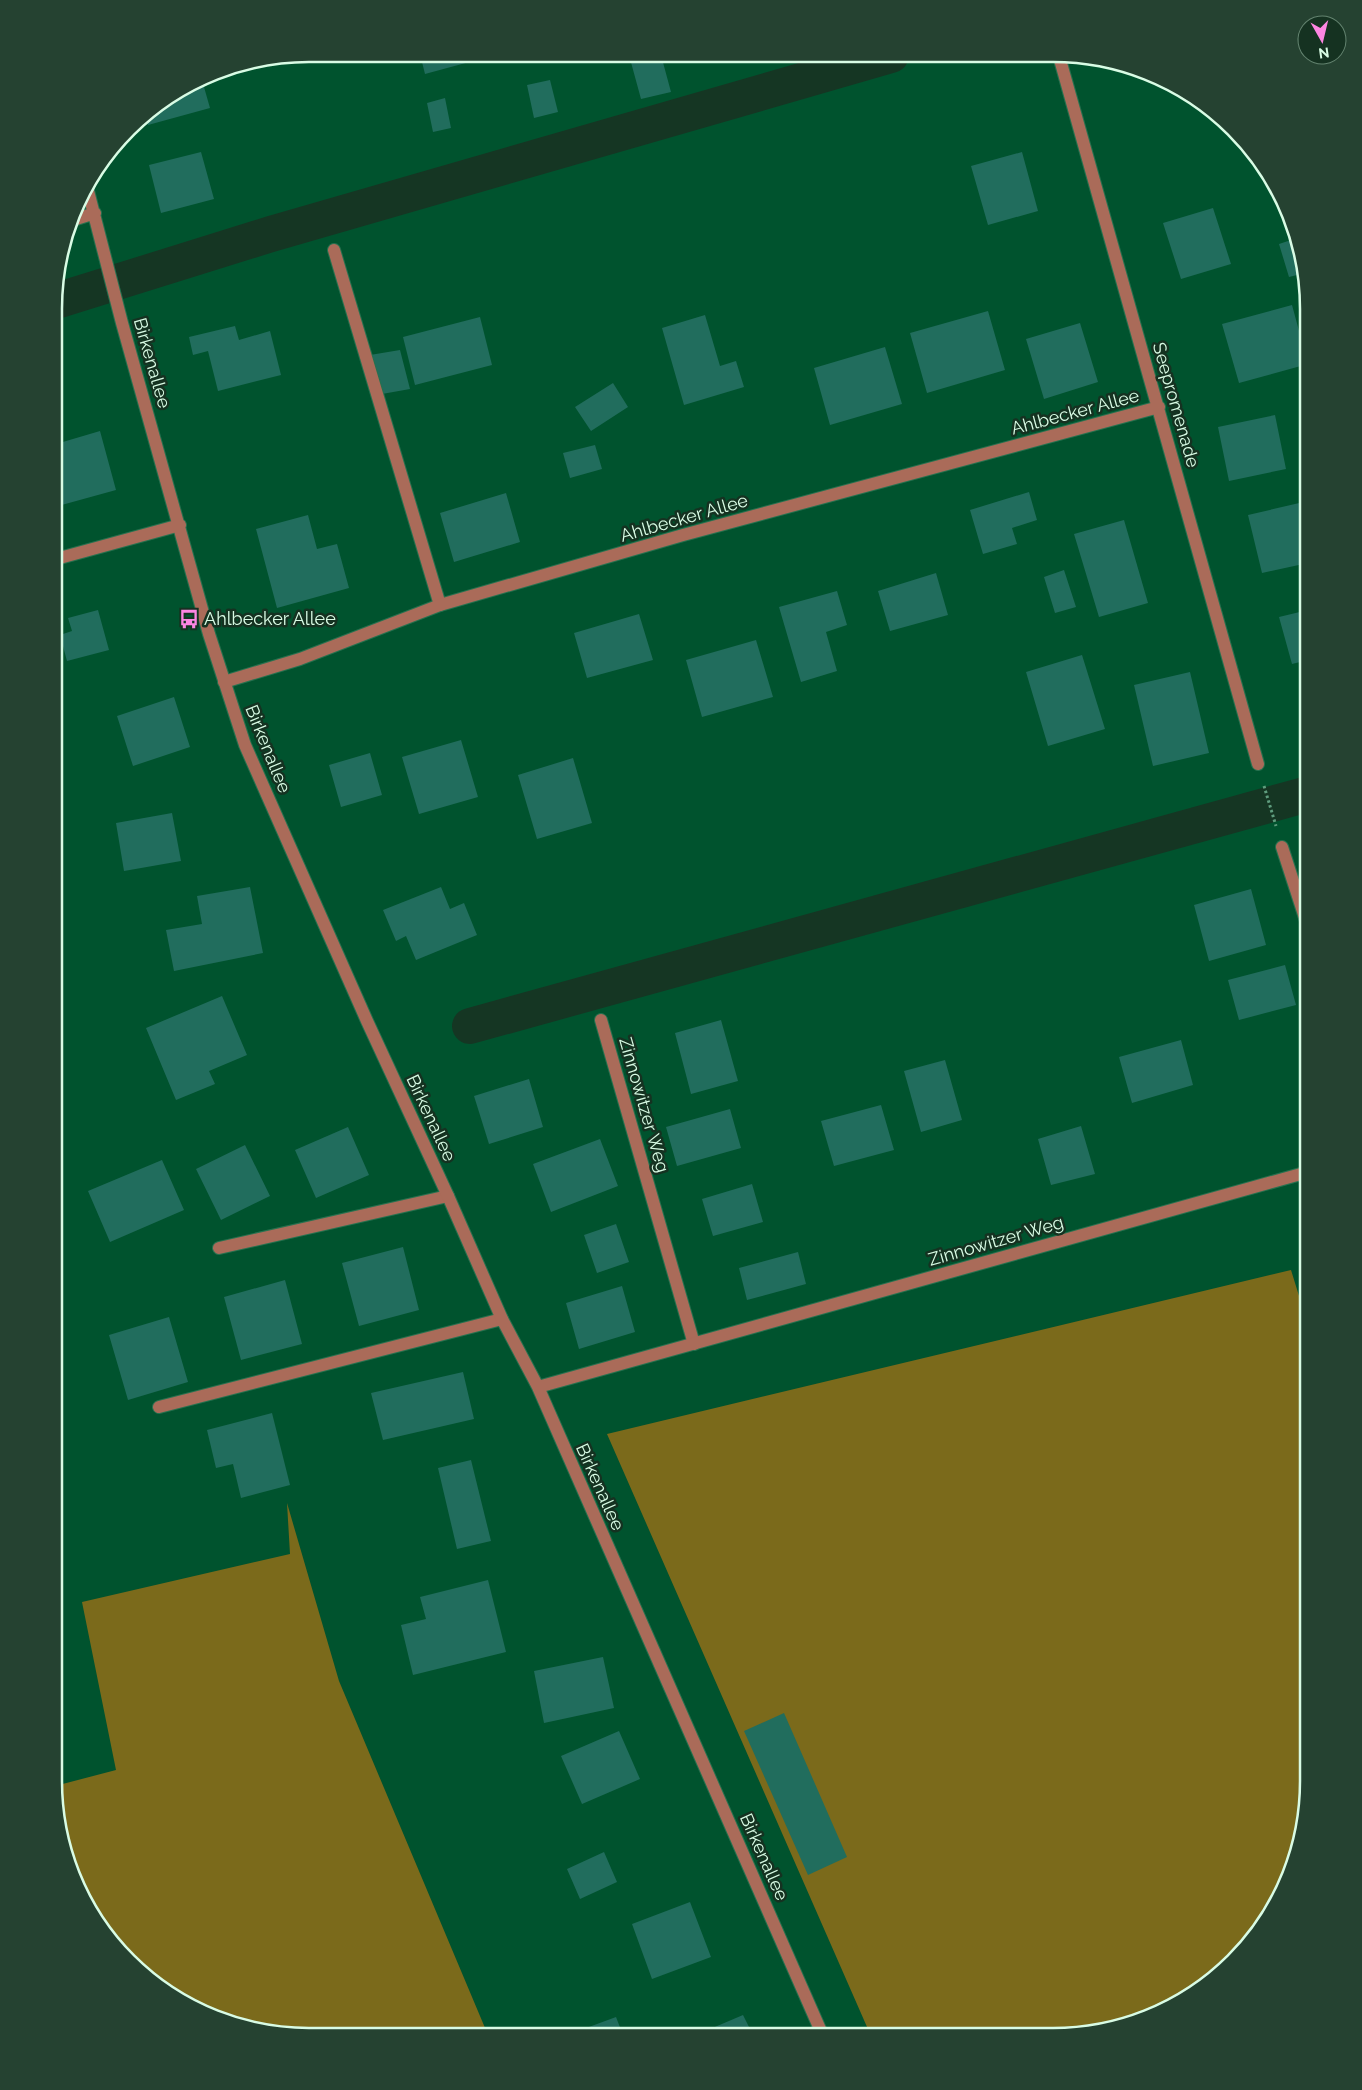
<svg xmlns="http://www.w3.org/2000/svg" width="1362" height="2090" viewBox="0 0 1362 2090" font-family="Raleway,sans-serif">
<rect width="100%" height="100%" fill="#00532e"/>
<path fill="#7b6a1b" d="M1291 1270 1308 1325V1797L1295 1863 1265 1923 1208 1983 1150 2017 1052 2036H871L607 1434Z
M287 1503 339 1681 488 2035 277 2034 212 2017 154 1983 107 1936 73 1878 55 1786 116 1770 82 1602 290 1554Z"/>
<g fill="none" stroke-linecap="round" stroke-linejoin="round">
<path stroke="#153623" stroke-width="36" d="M56 301 271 234 891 55
M470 1026 1308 794"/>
</g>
<path fill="#216d5d" d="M420 54H483L484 58 425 74Z
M629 55H661L671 92 641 99Z
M202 80 210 108 148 125 145 115Z
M550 80 558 112 534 118 527 85Z
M445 98 451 128 433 132 427 103Z
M201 152 214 199 161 213 149 165Z
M1022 152 1038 211 988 225 971 166Z
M1213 208 1231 264 1181 279 1163 223Z
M1294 239 1301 274 1289 277 1279 244Z
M1292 305 1308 364 1239 383 1222 324Z
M988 311 1005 370 927 393 910 333Z
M705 315 720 366 736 361 744 387 684 405 662 328Z
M480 317 492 365 415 385 403 337Z
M1080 323 1098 382 1044 399 1026 339Z
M235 326 239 340 270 331 281 375 218 391 208 351 193 355 189 337Z
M885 347 902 404 830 425 814 368Z
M400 350 410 389 382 394 370 355Z
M613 383 628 407 591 431 575 407Z
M1275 415 1286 469 1229 481 1218 427Z
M100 431 116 490 58 506 56 499V444Z
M595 445 602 469 570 478 563 453Z
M1029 492 1037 520 1012 528 1017 544 983 554 970 510Z
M506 493 520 542 454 562 440 513Z
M1308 501V563L1262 573 1248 515Z
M308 515 317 549 337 544 349 588 277 608 256 529Z
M1124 520 1148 603 1099 617 1074 534Z
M1064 570 1076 607 1055 613 1044 577Z
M936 573 948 615 890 631 878 591Z
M837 591 847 625 826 632 837 671 801 682 779 607Z
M98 610 109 650 67 661 60 635 72 631 68 618Z
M1308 610V660L1292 664 1279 617Z
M639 614 653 660 587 678 574 633Z
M756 640 773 697 702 717 686 660Z
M1082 655 1105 729 1048 746 1026 672Z
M1190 672 1209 753 1153 766 1134 685Z
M174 697 190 747 133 766 117 716Z
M461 740 478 797 419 814 402 757Z
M370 753 382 795 341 807 329 765Z
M573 758 592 823 537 839 518 775Z
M172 813 181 861 124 871 116 823Z
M250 887 263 953 174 971 166 930 202 924 197 896Z
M441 887 450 909 464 903 477 935 416 960 406 936 396 941 383 910Z
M1251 889 1266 945 1209 961 1194 905Z
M1285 965 1296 1005 1239 1020 1228 980Z
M222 996 247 1055 209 1071 215 1084 176 1100 146 1028Z
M721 1020 738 1081 691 1094 675 1033Z
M1181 1040 1193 1085 1132 1103 1119 1057Z
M945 1060 962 1120 921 1132 904 1071Z
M529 1079 543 1127 489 1144 474 1096Z
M881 1105 894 1150 834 1166 821 1121Z
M730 1109 741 1148 677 1166 666 1127Z
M1081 1126 1095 1174 1051 1185 1038 1139Z
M348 1127 369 1175 316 1198 295 1150Z
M600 1139 618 1186 551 1212 533 1164Z
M245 1145 270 1196 221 1220 196 1169Z
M162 1160 184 1210 110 1242 88 1191Z
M752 1184 763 1222 713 1236 702 1199Z
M616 1224 629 1262 597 1273 584 1235Z
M403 1247 419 1310 359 1326 342 1263Z
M798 1252 806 1284 747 1300 739 1268Z
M285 1280 302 1344 241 1360 224 1297Z
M622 1286 635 1332 579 1349 566 1303Z
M169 1317 188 1382 128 1400 109 1335Z
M463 1372 474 1419 383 1440 371 1393Z
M272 1413 290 1485 241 1498 233 1464 216 1468 207 1430Z
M471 1460 491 1541 457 1549 438 1468Z
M488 1580 506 1652 413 1675 401 1625 426 1619 420 1597Z
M603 1657 614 1708 544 1723 534 1671Z
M784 1713 847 1857 808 1875 744 1731Z
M619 1731 640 1779 582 1804 561 1756Z
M604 1852 617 1882 580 1899 567 1869Z
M690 1902 711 1957 652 1979 632 1924Z
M743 2015 753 2035H696Z
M616 2017 623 2035H579L578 2031Z"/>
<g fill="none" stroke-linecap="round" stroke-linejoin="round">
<defs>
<path id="lane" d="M334 250 440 605
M1282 847 1308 927
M601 1020 694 1344
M219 1248 448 1196
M159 1407 502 1319"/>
<path id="street" d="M1059 56 1258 764
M87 187 122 323 209 634 245 745 367 1021 448 1196 502 1319 538 1387 823 2036
M73 220 95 213
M56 559 180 525
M224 682 300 659 440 605 683 535 1159 407
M538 1387 1308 1172"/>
</defs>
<use href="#lane" stroke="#27714f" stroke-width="14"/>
<use href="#street" stroke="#27714f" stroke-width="14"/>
<path stroke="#5f9d7e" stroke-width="3" stroke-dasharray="2.5 2.5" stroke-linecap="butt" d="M1264 786 1276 826"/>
<use href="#lane" stroke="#aa6b59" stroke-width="12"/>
<use href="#street" stroke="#aa6b59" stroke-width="12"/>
</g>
<defs>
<symbol id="bus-bare" viewBox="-9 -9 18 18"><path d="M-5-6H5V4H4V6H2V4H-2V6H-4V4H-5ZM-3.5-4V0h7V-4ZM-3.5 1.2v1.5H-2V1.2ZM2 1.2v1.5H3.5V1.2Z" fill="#fd86e2" stroke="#153221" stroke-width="2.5" paint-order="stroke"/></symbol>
</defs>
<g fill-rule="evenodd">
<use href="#bus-bare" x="175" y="605" width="28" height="28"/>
</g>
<g text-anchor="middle" stroke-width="5" stroke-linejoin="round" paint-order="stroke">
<g font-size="18" fill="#d9fce5" stroke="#153221">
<text transform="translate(152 363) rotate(74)" y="6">Birkenallee</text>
<text transform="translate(1176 405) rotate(74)" y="6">Seepromenade</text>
<text transform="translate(1075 412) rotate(-15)" y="6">Ahlbecker Allee</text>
<text transform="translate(684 518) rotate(-16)" y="6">Ahlbecker Allee</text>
<text transform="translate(268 749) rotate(68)" y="6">Birkenallee</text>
<text transform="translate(644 1105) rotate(74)" y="6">Zinnowitzer Weg</text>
<text transform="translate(431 1118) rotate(65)" y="6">Birkenallee</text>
<text transform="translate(996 1241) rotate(-16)" y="6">Zinnowitzer Weg</text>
<text transform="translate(600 1487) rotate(66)" y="6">Birkenallee</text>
<text transform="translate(764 1857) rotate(66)" y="6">Birkenallee</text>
</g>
<g font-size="18" fill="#d9fce5" stroke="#153221" text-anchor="start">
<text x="204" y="625">Ahlbecker Allee</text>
</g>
</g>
<path d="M0 0H1362V2090H0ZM309 62H1053A247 247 0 0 1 1300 309V1781A247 247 0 0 1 1053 2028H309A247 247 0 0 1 62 1781V309A247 247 0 0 1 309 62Z" fill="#254231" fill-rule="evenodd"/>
<path fill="none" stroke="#d9fce5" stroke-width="2.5" d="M309 62H1053A247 247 0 0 1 1300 309V1781A247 247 0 0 1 1053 2028H309A247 247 0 0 1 62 1781V309A247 247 0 0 1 309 62Z"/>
<g transform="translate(1322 40) rotate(172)"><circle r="24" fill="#153221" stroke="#63836f"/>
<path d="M0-4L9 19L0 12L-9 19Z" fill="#fd86e2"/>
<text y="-8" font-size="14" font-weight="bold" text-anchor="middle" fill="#d9fce5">N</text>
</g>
</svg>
